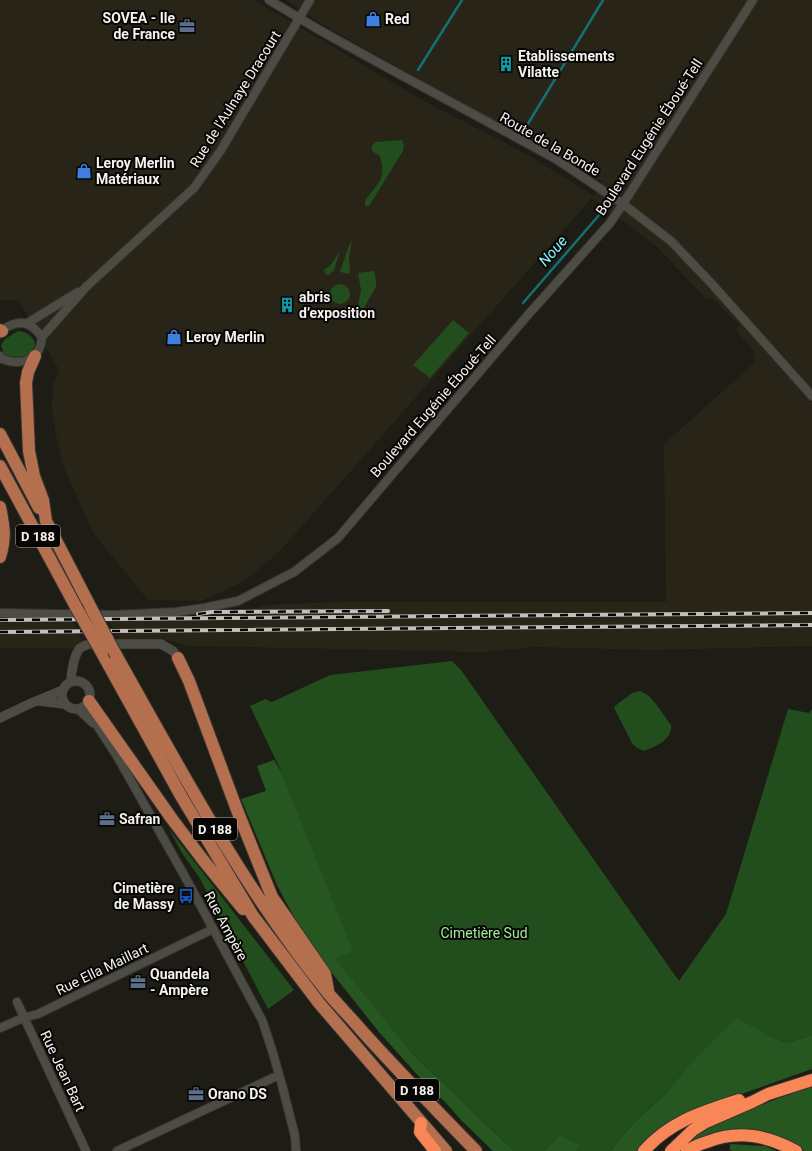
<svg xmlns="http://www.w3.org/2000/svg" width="812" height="1151" viewBox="0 0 812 1151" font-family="Roboto,sans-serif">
<rect width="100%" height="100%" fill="#1d1c15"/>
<path fill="#282518" d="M0 0H254L417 97 528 155 594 196 603 182 320 23 286 0H812V646L651 650 536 647 482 652 190 646 165 640 119 639 107 619 231 616 264 605 340 602H666L664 444 753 364 755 359 754 352 736 330 739 325 712 298 706 299 658 248 592 198 281 550 245 581 201 601 148 600 93 533 62 463 56 435 52 410 53 384 59 370 19 301 0 300Z
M0 619H71L83 641 74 648H0Z"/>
<path fill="#214e1c" d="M402 140 404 145 403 151 369 206H365V202L366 199C380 180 386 180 380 156L372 151V146L375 142Z
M352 240 349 257 350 274 340 272 348 248Z
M340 251 334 270 329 275 325 274 324 270 331 265Z
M374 271 376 280V287L365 306 364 314 358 321 356 315 361 290 358 273Z
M330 294a10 10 0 1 1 20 0a10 10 0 1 1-20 0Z
M453 320 469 333 430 378 413 365Z
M18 331C29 332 41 341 31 352 26 358 10 358 4 354L1 345 5 339Z
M452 661 461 670 679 981 726 914 788 709 809 713 812 709V1035L787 1043 770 1036 668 1091 631 1126 610 1151H575L579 1146 560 1134 544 1151H514L413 1054 334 959 352 951 282 773 250 706 265 699 272 702 330 675Z
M639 691C652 693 663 715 671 725 673 739 655 747 644 751L637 748 632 743 614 708 615 706 632 693Z
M169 829 294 990 268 1009 199 877 182 853Z"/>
<path fill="#265720" d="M274 760 282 773 353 951 335 959 413 1054 514 1151H493L462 1121 446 1103 422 1080 379 1032 320 958 297 923 277 885 241 799 266 791 257 766Z
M737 1018 770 1036 787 1043 812 1035V1069L711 1105 665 1124 638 1151H610L631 1126 668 1091 698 1055Z
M812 1086V1151H804L782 1138 747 1130H722L687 1145 703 1129 771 1101Z
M560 1134 580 1146 575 1151H544Z
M730 1144 765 1146 776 1151H733L730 1150Z"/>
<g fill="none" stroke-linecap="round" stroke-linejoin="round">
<path stroke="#137073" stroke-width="2.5" d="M418 70 462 0
M526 127 603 0
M523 303 600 214"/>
<defs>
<path id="minor" d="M269 0 321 31 390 69 556 159 623 204 671 241 711 283 812 396
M26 324 78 292
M0 334C4 326 18 321 27 324 33 326 38 332 42 337 40 361 22 366 2 359L0 356
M42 337 86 287 194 188 221 150 310 0
M0 613 113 615 176 612 204 608 238 601 294 572 338 538 527 316 610 223 623 204 753 0
M87 706 98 727 117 756 189 884 262 1020 272 1050 282 1085 295 1136 296 1151
M79 710 93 723
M17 1002 86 1151
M0 1028 23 1018 38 1014 213 929
M117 1151 279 1075"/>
<path id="tertiary" d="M62 695a14 14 0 1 1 28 0a14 14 0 1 1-28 0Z
M71 682C71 673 74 655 80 648 82 647 86 645 89 644H161L173 651 178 658
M39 701 64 704
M0 718 29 704 63 690"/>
<path id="primary" d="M0 330 2 331
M35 356 28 372 26 383 29 451 34 476 43 500 46 521 91 608
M0 434 39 508
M0 466 76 607
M0 507C4 527 6 537 0 557
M102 653 181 796 253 916 319 1003 446 1151
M116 655C181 771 244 889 328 993 339 1006 352 1019 363 1032 400 1073 438 1112 476 1151
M178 658 189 681 237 810 272 897 325 974 328 990
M89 701 172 819 203 860 243 909"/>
<path id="motorway" d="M421 1123 420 1132 435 1151
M644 1151C670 1121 703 1112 739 1100
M671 1151 693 1130 706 1122 752 1102 768 1094 812 1080
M687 1151C693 1147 700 1144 707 1142 739 1129 767 1136 796 1151"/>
</defs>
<use href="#minor" stroke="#363532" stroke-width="10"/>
<use href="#tertiary" stroke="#363532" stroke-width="10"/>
<use href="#primary" stroke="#363532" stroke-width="14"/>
<use href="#motorway" stroke="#363532" stroke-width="14"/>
<use href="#minor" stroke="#4d4c44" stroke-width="8"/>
<use href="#tertiary" stroke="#4d4c44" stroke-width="9"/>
<use href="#primary" stroke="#b46f4f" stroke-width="12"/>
<use href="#motorway" stroke="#f98657" stroke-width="12"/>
<defs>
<path id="rail" d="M198 614 212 612 388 611
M0 620 812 613
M0 632 812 625"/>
</defs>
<use href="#rail" stroke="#c1c0bc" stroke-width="4"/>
<use href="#rail" stroke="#070604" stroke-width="2.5" stroke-dasharray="8" stroke-linecap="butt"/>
<defs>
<path id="primary-bridge" d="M76 607 102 653
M91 608 116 655"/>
</defs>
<use href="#primary-bridge" stroke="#363532" stroke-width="14" stroke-linecap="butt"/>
<use href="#primary-bridge" stroke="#b46f4f" stroke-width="12"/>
</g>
<defs>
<symbol id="shop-bare" viewBox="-9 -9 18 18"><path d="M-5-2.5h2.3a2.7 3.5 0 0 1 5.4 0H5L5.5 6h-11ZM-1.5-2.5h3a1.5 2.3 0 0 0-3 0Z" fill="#3f7fe0" stroke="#070604" stroke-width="2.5" paint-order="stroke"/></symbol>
<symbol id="office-bare" viewBox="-9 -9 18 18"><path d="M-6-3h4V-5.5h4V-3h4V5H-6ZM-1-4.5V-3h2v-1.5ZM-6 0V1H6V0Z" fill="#5c6f8a" stroke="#070604" stroke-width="2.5" paint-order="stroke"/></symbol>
<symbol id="building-bare" viewBox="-9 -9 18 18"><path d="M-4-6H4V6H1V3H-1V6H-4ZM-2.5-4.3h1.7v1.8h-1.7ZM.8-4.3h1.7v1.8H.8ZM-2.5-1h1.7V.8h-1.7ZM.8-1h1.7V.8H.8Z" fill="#0f9aa8" stroke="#070604" stroke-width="2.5" paint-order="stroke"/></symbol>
<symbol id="bus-bare" viewBox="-9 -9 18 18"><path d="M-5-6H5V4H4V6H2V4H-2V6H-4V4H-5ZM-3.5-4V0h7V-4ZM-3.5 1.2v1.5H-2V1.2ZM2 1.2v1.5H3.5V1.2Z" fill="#1a4fb4" stroke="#070604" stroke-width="2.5" paint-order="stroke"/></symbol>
</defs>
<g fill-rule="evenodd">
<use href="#shop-bare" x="362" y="8" width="22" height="22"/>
<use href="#office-bare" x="176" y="15" width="22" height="22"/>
<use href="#building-bare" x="495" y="53" width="22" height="22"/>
<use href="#shop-bare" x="73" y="160" width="22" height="22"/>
<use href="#building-bare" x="276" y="294" width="22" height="22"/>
<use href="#shop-bare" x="163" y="326" width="22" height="22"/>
<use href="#office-bare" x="96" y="808" width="22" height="22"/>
<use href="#bus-bare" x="175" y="885" width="22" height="22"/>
<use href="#office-bare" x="127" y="971" width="22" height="22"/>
<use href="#office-bare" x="185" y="1083" width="22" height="22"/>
</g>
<g text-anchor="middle" stroke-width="4" stroke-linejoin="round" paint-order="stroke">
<g fill="#070604" stroke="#acaba8" stroke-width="1">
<rect x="16" y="525" width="44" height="22" rx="3"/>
<rect x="193" y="818" width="44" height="22" rx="3"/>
<rect x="395" y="1079" width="44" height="22" rx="3"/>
</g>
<g font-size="13" font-weight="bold" fill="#f3f2ee">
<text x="38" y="541">D 188</text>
<text x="215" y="834">D 188</text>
<text x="417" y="1095">D 188</text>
</g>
<g font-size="14" font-weight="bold" fill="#f3f2ee" stroke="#070604" text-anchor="start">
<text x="175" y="23" text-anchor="end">SOVEA - Ile<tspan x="175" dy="16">de France</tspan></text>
<text x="385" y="24">Red</text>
<text x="518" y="61">Etablissements<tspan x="518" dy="16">Vilatte</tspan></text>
<text x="96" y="168">Leroy Merlin<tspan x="96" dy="16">Matériaux</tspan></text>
<text x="299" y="302">abris<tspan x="299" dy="16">d’exposition</tspan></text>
<text x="186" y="342">Leroy Merlin</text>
<text x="119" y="824">Safran</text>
<text x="174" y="893" text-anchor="end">Cimetière<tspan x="174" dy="16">de Massy</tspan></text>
<text x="150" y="979">Quandela<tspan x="150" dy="16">- Ampère</tspan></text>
<text x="208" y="1099">Orano DS</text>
</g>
<g font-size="14" fill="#f3f2ee" stroke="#070604">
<text transform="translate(235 99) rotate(-58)" y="5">Rue de l'Aulnaye Dracourt</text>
<text transform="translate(649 137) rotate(-57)" y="5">Boulevard Eugénie Éboué-Tell</text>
<text transform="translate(550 144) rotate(30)" y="5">Route de la Bonde</text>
<text transform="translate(433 406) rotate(-49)" y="5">Boulevard Eugénie Éboué-Tell</text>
<text transform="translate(226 926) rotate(62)" y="5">Rue Ampère</text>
<text transform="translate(102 969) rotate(-26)" y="5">Rue Ella Maillart</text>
<text transform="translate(63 1071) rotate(65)" y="5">Rue Jean Bart</text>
</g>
<g font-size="14" fill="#a2e999" stroke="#070604">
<text x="484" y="938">Cimetière Sud</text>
</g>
<g font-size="15" font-style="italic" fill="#87f8fc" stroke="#070604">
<text transform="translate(553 251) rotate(-49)" y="5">Noue</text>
</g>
</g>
</svg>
